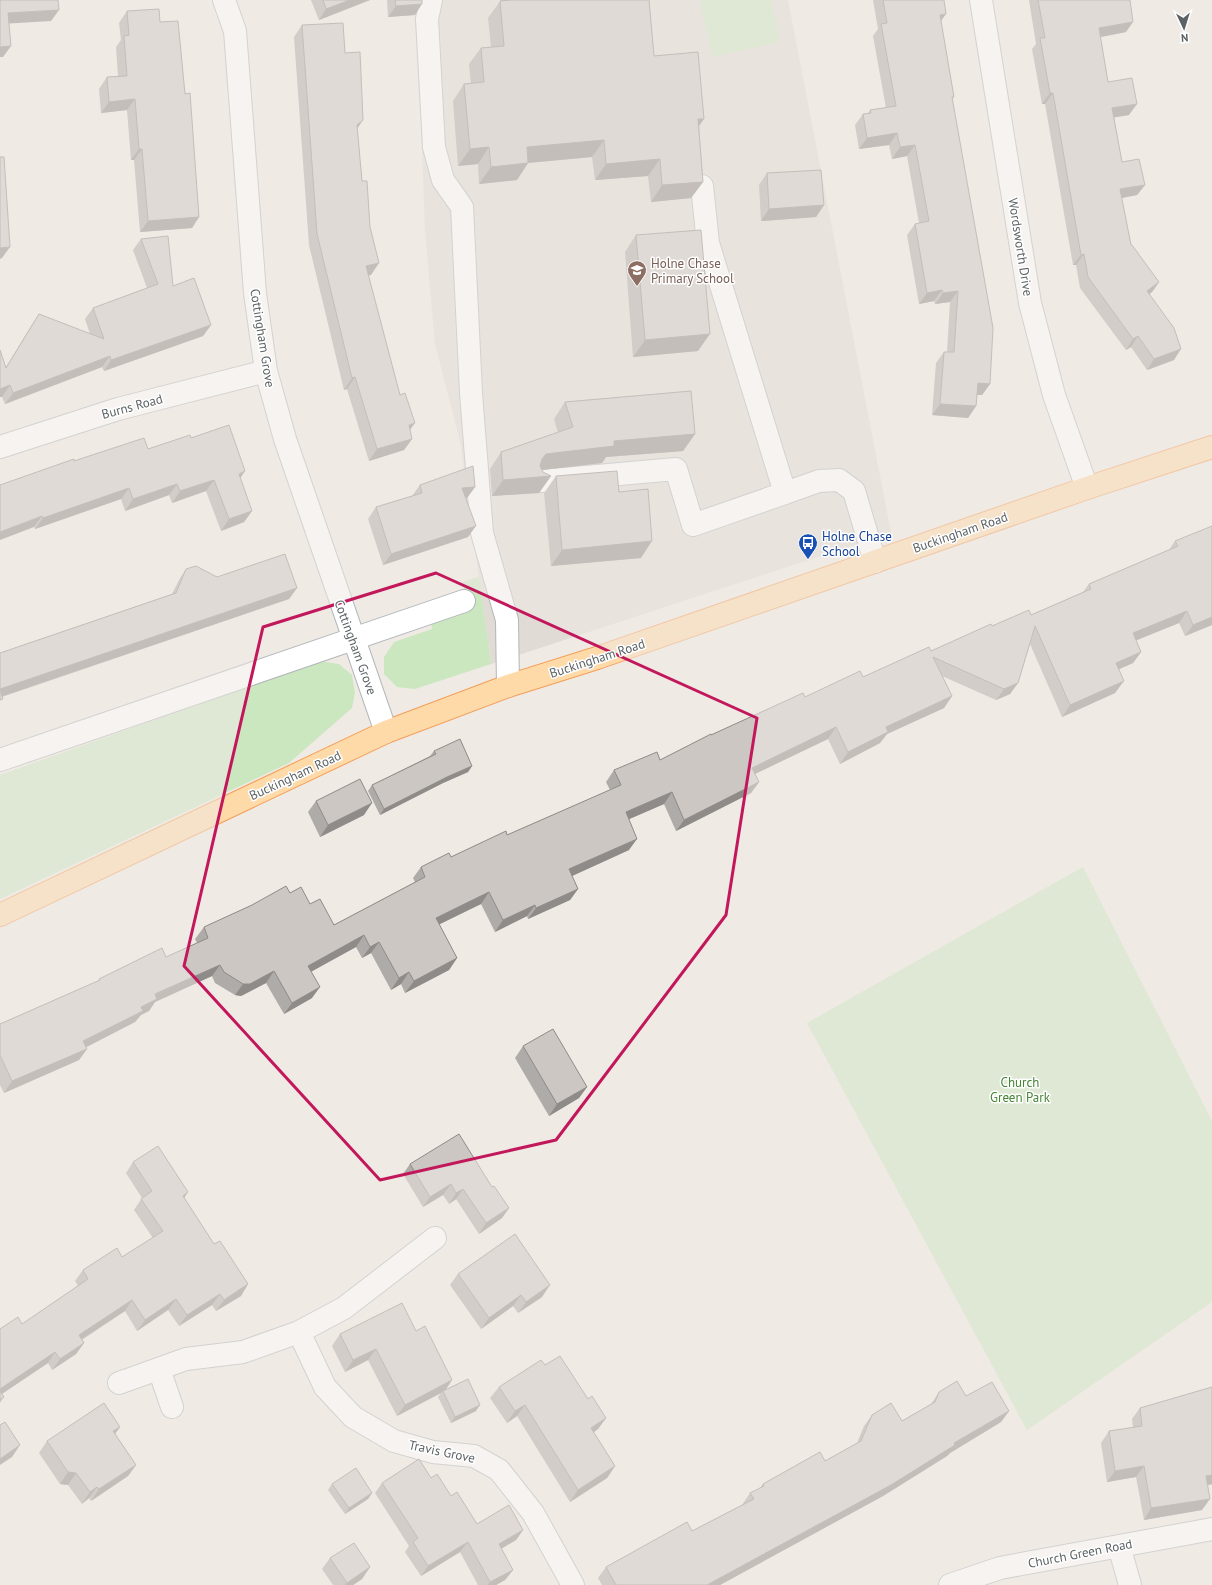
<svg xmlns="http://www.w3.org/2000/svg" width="1212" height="1585" viewBox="0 0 1212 1585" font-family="'PT Sans',sans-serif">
<rect width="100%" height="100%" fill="#efeae4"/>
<path fill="#e1dbd5" d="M417 0H788L891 533 491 664 460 441 435 344 425 231Z"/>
<path fill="#cbe7c0" d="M700 0H771L780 42 712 57Z
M479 577 491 664 415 689 397 687 384 674V657L394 642 432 629 431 623 470 610 462 582Z
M319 661 339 664 352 675 355 693 352 708 289 763 0 899V775Z
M1083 867 1212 1121V1302L1027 1430 807 1023Z"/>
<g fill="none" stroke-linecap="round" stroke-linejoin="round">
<defs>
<path id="minor" d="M224 0 235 31 255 293 266 371 285 439 386 732
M431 0 427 19 434 147 443 180 462 207 471 393 482 533 507 620 508 686
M981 0 1030 303 1054 395 1087 488
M702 186 708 243 785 493 819 481 839 480 854 491 875 562
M0 447 118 409 266 371
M541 481 676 469 693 525 785 493
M0 760 464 601
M299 1332 325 1387 353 1417 394 1441 433 1452 474 1456 499 1470 533 1513 573 1585
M159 1369 172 1407
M119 1383 186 1359 243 1352 299 1332 344 1308 435 1238
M1119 1546 1130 1585
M950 1585 1000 1568 1212 1529"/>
<path id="major" d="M0 915 386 732 508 686 597 658 1087 488 1212 447"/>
</defs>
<use href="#minor" stroke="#b2b7ba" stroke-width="24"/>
<use href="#major" stroke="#f49e58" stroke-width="24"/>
<use href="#minor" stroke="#fff" stroke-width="22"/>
<use href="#major" stroke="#ffdaa9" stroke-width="22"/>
</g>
<path fill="#afaba8" d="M311 0H370L319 20Z
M387 0H422L415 15 388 17Z
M501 0H649L654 56 699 126 703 182 691 198 651 202 648 176 595 180 592 157 528 163 517 180 479 184 478 164 458 166 453 101 464 84H471L469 64 481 48 491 47 488 18Z
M873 0H944L941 22 954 97 952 99 990 384 982 395H977L976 406 968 418 932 415 936 363 944 352H947L950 302 935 304 934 301 919 304 907 235 915 224 919 223 907 156 892 159 889 145 859 149 855 125 863 114H868L870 110 886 108 873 36 878 29Z
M1029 0H1130L1126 32 1100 37 1108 82 1129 115 1114 117 1122 162 1145 185 1137 195 1121 198 1131 245 1159 282 1152 292 1149 294 1174 360 1147 370 1131 347 1126 350 1080 288 1076 265H1073L1045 104H1042L1032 49 1036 44Z
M127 11 160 22 185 94 199 217 192 228 140 232 134 160H131L127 110 101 113 99 89 107 77 118 76 116 47 121 40 119 23Z
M302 25 345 53 357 128 371 275H368L400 395 412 439 404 450 369 461 347 389 344 390 309 245 294 37Z
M767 173 824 205 816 217 761 221 759 185Z
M636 235 698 351 633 357 625 252Z
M141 239 173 286 211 325 203 336 104 371 102 367 5 404 2 397 6 367 31 326 39 314 90 334 85 319 93 308 147 288 133 250Z
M565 402 695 434 683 451 606 457 602 463 542 470 543 472 551 476 539 493 492 496 490 469 501 452 558 433 554 419Z
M191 438 240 479 252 511 244 522 221 531 206 491 172 503 169 495 125 511 121 499 35 529 34 527 74 461 148 449Z
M556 476 619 492 641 558 551 566 544 493Z
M420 485 475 487 467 498H466L468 537 383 565 368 519 376 507 412 496Z
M1175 541 1212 625 1185 636 1179 623 1136 640 1141 652 1133 663 1119 669 1115 693 1062 717 1030 644 1018 683 1010 694 996 700 942 676 952 696 944 708 887 734 880 743 840 764 828 739 755 774 759 782 751 793 676 831 664 804 629 819V850L572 876 578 889 570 900 528 919 527 916 495 932 481 904 439 924 457 958 449 970 405 993 401 984 391 990 371 953 362 958 356 947 311 971 312 998 284 1014 266 983 241 996 235 995 215 983 212 976 155 1002 149 1011 141 1015 135 1022 86 1047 87 1049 79 1060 4 1093 0 1085V1024L98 981 99 979 166 957 197 943 195 939 204 927 290 893 310 904 334 925 415 882 413 878 421 867 451 857 507 835 610 790 606 782 614 770 660 760 711 735 805 697 863 677 931 651 992 626 1031 615 1083 592 1089 584 1169 550Z
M186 569 217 577 297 588 289 599 2 697 0 653 172 594 179 580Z
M434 751 472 766 468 772 443 783 380 815 368 791 372 785 430 756Z
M316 801 364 815 320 837 308 812Z
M523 1046 587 1087 579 1098 549 1116 515 1058Z
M133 1162 184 1198 214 1244 248 1284 241 1296 216 1311 212 1305 179 1326 168 1310 137 1331 125 1311 82 1340 84 1343 76 1354 52 1370 48 1363 2 1394 4 1397 0 1403V1329L22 1324 78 1286 75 1281 83 1270 122 1257 153 1238 134 1210 142 1198 126 1173Z
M410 1164 492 1187 509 1208 502 1218 479 1234 456 1199 449 1204 443 1195 423 1207 403 1174Z
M458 1274 542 1297 518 1313 513 1306 481 1329 450 1285Z
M416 1331 452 1380 446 1389 476 1411 451 1423 438 1397 441 1393 397 1416 368 1360 345 1372 332 1346 340 1334Z
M545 1365 588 1399 606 1418 598 1429 593 1433 615 1466 607 1478 570 1502 517 1416 507 1423 490 1398 499 1387Z
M1212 1387V1484L1208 1485 1202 1510 1144 1520 1136 1477 1107 1482 1101 1443 1109 1431 1133 1428 1132 1419 1140 1408Z
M939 1392 966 1396 1009 1411 1001 1422 950 1453 947 1456 883 1496 720 1585H602L598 1578 606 1567 692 1531 742 1505 750 1493 759 1489 763 1484 825 1461 857 1443 864 1426 872 1415 902 1421 931 1404Z
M120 1427 115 1434 136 1465 128 1476 91 1501 89 1498 82 1504 68 1485 60 1484 39 1453 47 1441Z
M431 1478 477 1524 523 1530 516 1540 501 1549 513 1570 505 1580 496 1585H478L460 1552 421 1576 405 1552 409 1546 375 1493 382 1483Z
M332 1484 372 1493 368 1499 345 1514 328 1490Z
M330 1558 370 1567 362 1579 353 1585H333L322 1569Z"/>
<path fill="#8f8b88" d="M350 0H370L319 20 326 9Z
M422 4 415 15 388 17 396 6Z
M59 10 51 21 1 24 8 13Z
M946 14 938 25 940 15Z
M1133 22 1126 32 1091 39 1099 28Z
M11 46 3 57H0V47Z
M1050 93H1053L1045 104H1042Z
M135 99 127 110 101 113 109 102Z
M1137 104 1129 115 1105 119 1112 108Z
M698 119H704L692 136Z
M363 120 355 132 357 125Z
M897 133 889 145 859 149 867 138Z
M604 140 592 157 516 164 527 147Z
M915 145 907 156 892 159 900 147Z
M489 147 478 164 458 166 470 149Z
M139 149H142L134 160H131Z
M660 159 648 176 595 180 606 164Z
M528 163 517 180 479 184 491 167Z
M703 182 691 198 651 202 662 185Z
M1145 185 1137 195 1112 200 1120 189Z
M824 205 816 217 761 221 769 209Z
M199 217 192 228 140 232 148 221Z
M10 247 2 258 0 259V248Z
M1084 254 1076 265H1073L1081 255Z
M379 263 371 275 358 278 366 266Z
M1159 282 1152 292 1139 302 1147 291Z
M942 290 934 301 919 304 927 293Z
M958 291 950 302 935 304 943 293Z
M211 325 203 336 104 371 111 360Z
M710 334 698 351 633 357 645 340Z
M1138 336 1131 347 1126 350 1133 339Z
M1181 349 1174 360 1147 370 1154 359Z
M110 356 102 367 5 404 13 393Z
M355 377 347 389 344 390 352 378Z
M978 383 990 384 982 395 970 394Z
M10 385 2 397H0V389Z
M940 404 976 406 968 418 932 415Z
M415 423 407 434 409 425Z
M695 434 683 451 606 457 602 463 534 471 542 459 546 454 614 441Z
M412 439 404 450 369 461 377 449Z
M245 471 237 483 239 474Z
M551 476 539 493 492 496 503 480Z
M214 480 206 491 172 503 180 491Z
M177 484 169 495 125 511 133 499Z
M475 487 467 498 454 499 462 488Z
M129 488 121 499 35 529 43 518Z
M252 511 244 522 221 531 229 519Z
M42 516 34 527 0 540V532Z
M476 526 468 537 383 565 391 554Z
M652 541 641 558 551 566 562 550Z
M297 588 289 599 0 697V689Z
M1187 611 1179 623 1125 645 1133 633Z
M1212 617V625L1185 636 1193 625Z
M1141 652 1133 663 1108 674 1116 663Z
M1124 681 1115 693 1062 717 1070 705Z
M1018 683 1010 694 996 700 1004 689Z
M952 696 944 708 887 734 880 743 840 764 848 752 886 727Z
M836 727 828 739 744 779 752 768Z
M472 766 468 772 443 783 380 815 384 809 447 777Z
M759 782 751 793 676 831 684 820Z
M672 792 664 804 618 824 626 812Z
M372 803 364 815 320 837 328 825Z
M637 839 629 850 561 881 569 869Z
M578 889 570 900 528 919 536 908Z
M489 892 481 904 428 930 436 918Z
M535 905 527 916 495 932 503 920Z
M364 935 356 947 300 978 308 966Z
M379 942 371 953 362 958 370 947Z
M457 958 449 970 405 993 414 981Z
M220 965 212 976 155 1002 149 1011 141 1015 135 1022 75 1053 83 1041 141 1007 155 994Z
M274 971 266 983 241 996 235 995 243 984Z
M409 972 401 984 391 990 399 978Z
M320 987 312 998 284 1014 292 1003Z
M87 1049 79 1060 4 1093 12 1081Z
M587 1087 579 1098 549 1116 557 1104Z
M451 1184 443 1195 423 1207 430 1197Z
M463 1189 456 1199 449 1204 456 1193Z
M188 1192 181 1203 183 1196Z
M509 1208 502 1218 479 1234 486 1223Z
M248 1284 241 1296 216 1311 224 1300Z
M550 1285 542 1297 518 1313 526 1302Z
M220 1294 212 1305 179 1326 187 1315Z
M521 1295 513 1306 481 1329 489 1318Z
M176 1299 168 1310 137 1331 145 1320Z
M132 1300 125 1311 71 1346 79 1335Z
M84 1343 76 1354 52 1370 60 1359Z
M376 1349 368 1360 345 1372 353 1360Z
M55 1352 48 1363 0 1395V1389Z
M452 1380 444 1392 443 1391 441 1393 397 1416 405 1405Z
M480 1405 476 1411 451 1423 455 1417Z
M525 1405 517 1416 507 1423 515 1411Z
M1009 1411 1001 1422 950 1453 947 1456 883 1496 720 1585H707L954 1443Z
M606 1418 598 1429 582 1440 591 1428Z
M120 1427 112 1438 113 1431Z
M20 1445 12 1457 0 1465V1459Z
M136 1465 128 1476 91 1501 99 1489Z
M615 1466 607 1478 570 1502 578 1490Z
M1144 1466 1136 1477 1107 1482 1115 1471Z
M68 1472 76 1473 68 1485 60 1484Z
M1212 1475V1484L1198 1488 1206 1476Z
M97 1487 89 1498 82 1504 90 1492Z
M372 1493 368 1499 345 1514 349 1508Z
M1210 1499 1202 1510 1144 1520 1151 1508Z
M523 1530 516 1540 492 1554 499 1544Z
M468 1542 460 1552 421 1576 428 1566Z
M370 1567 362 1579 353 1585H345L347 1583Z
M513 1570 505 1580 496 1585H487L490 1582Z"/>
<path fill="#ccc7c3" stroke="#8f8b88" d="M0 0H58L59 10 8 13 11 46 0 47Z
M323 0H350L326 9Z
M395 0H422V4L396 6Z
M511 0H649L654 56 698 52 704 119H698L703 182 662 185 660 159 606 164 604 140 527 147 528 163 491 167 489 147 470 149 464 84 484 82 481 48 504 46 500 1Z
M883 0H944L946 14 940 15 954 97H952L993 328 990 384 978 383 976 406 940 404 944 352H954L958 291 943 293 942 290 927 293 915 224 929 221 915 145 900 147 897 133 867 138 863 114 871 113 870 110 896 106 881 24 887 23Z
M1038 0H1130L1133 22 1099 28 1108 82 1132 78 1137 104 1112 108 1122 162 1139 159 1145 185 1120 189 1131 245H1132L1159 282 1147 291 1174 328 1181 349 1154 359 1138 336 1133 339 1088 277 1084 254 1081 255 1053 93H1050L1040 38H1045Z
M159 9 160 22 178 21 185 94 190 93 199 217 148 221 142 149H139L135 99 109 102 107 77 127 76 124 36 129 35 127 11Z
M343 23 345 53 360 52 363 120 357 125 362 181H367L370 227 379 263 366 266 400 395 405 393 415 423 409 425 412 439 377 449 355 377 352 378 317 234 302 25Z
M0 157H4L10 247 0 248Z
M821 170 824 205 769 209 767 173Z
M701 230 710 334 645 340 636 235Z
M168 236 173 286 194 278 211 325 111 360 110 356 13 393 10 385 0 389V350L6 368 39 314 104 339 93 308 158 284 141 239Z
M691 391 695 434 614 441V446L546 454 542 459 540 466 543 472 551 476 503 480 501 452 573 427 565 402Z
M229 425 245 471 239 474 252 511 229 519 214 480 180 491 177 484 133 499 129 488 43 518 42 516 0 532V485L74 459V461L144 438 148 449 190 435 191 438Z
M473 466 475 487 462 488 476 526 391 554 376 507 422 493 420 485Z
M617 471 619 492 648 489 652 541 562 550 556 476Z
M1212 526V617L1193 625 1187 611 1133 633 1141 652 1116 663 1124 681 1070 705 1035 626 1018 683 1004 689 933 657 952 696 886 727 888 732 848 752 836 727 752 768 759 782 684 820 672 792 626 812 637 839 569 869 578 889 536 908 535 905 503 920 489 892 436 918 457 958 414 981 409 972 399 978 379 942 370 947 364 935 308 966 320 987 292 1003 274 971 250 984H243L224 972 220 965 155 994 157 999 141 1007 143 1011 83 1041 87 1049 12 1081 0 1055V1024L100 980 99 979 162 948 166 957 208 938 204 927 252 905 286 886 290 893 301 887 310 904 320 899 334 925 425 877 421 867 449 853 451 857 506 831 507 835 621 785 614 770 657 752 660 760 711 734V735L803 693 805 697 860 671 863 677 929 647 931 651 991 624 992 626 1029 610 1031 615 1091 589 1089 584 1178 546 1175 541Z
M285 554 297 588 0 689V653L176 593 186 569 196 566 217 577Z
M0 690 3 699 0 700Z
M460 739 472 766 447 777 384 809 372 785 436 754 434 751Z
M360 779 372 803 328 825 316 801Z
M553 1029 587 1087 557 1104 523 1046Z
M459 1134 492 1187 494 1186 509 1208 486 1223 463 1189 456 1193 451 1184 430 1197 410 1164Z
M158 1146 188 1192 183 1196 214 1244 220 1241 248 1284 224 1300 220 1294 187 1315 176 1299 145 1320 132 1300 79 1335 84 1343 60 1359 55 1352 0 1389V1329L18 1317 22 1324 88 1279 83 1270 117 1248 122 1257 163 1231 141 1199 152 1191 133 1162Z
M515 1234 550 1285 526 1302 521 1295 489 1318 458 1274Z
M402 1303 416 1331 425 1326 452 1380 405 1405 376 1349 353 1360 340 1334Z
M560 1356 588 1399 592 1396 606 1418 591 1428 615 1466 578 1490 525 1405 515 1411 499 1387 541 1360 545 1365Z
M468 1379 480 1405 455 1417 443 1391Z
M957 1381 966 1396 992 1382 1009 1411 954 1443 955 1445 891 1485 707 1585H616L606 1567 687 1522 692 1531 754 1499 750 1493 764 1486 763 1484 820 1452 825 1461 861 1441 872 1415 891 1403 902 1421 935 1402 939 1392Z
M1212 1387V1475L1206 1476 1210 1499 1151 1508 1144 1466 1115 1471 1109 1431 1142 1426 1140 1408Z
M0 1391 4 1397 0 1400Z
M104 1403 120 1427 113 1431 136 1465 99 1489 97 1487 90 1492 76 1473 68 1472 47 1441Z
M5 1422 20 1445 0 1459V1425Z
M419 1459 431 1478 437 1474 451 1496 457 1492 477 1524 509 1505 523 1530 499 1544 513 1570 490 1582 468 1542 428 1566 413 1542 418 1538 382 1483Z
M356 1468 372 1493 349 1508 332 1484Z
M354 1543 370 1567 347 1583 330 1558Z"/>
<path d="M0 0H1212V1585H0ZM436 573 757 718 726 915 556 1140 380 1180 184 966 263 627Z" fill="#efeae4" fill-opacity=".55" fill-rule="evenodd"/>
<path fill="none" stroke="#c2185b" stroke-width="3" stroke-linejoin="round" d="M436 573 757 718 726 915 556 1140 380 1180 184 966 263 627Z"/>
<defs>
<symbol id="school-pin" viewBox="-11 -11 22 30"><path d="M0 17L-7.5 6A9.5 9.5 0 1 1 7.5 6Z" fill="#8d6e63" stroke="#fff"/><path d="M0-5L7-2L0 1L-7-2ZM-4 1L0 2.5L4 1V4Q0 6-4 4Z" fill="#fff"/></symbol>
<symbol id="bus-pin" viewBox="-11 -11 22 30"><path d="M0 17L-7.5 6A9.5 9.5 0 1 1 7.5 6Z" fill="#1a4fb4" stroke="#fff"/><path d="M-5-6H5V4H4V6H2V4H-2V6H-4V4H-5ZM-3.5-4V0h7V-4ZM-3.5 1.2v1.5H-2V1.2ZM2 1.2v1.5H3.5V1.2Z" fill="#fff"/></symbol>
</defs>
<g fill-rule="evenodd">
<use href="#school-pin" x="626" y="259" width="22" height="30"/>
<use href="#bus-pin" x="797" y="532" width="22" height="30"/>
</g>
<g text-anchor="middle" stroke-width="3" stroke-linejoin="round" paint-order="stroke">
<g font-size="13" fill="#5c6365" stroke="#fff">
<text transform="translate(1021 247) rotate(81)" y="5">Wordsworth Drive</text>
<text transform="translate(263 338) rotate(81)" y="5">Cottingham Grove</text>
<text transform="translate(132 406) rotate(-15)" y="5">Burns Road</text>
<text transform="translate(960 532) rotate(-19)" y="5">Buckingham Road</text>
<text transform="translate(356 647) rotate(70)" y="5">Cottingham Grove</text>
<text transform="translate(597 658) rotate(-18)" y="5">Buckingham Road</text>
<text transform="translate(295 775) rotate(-25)" y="5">Buckingham Road</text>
<text transform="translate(442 1451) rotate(12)" y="5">Travis Grove</text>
<text transform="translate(1080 1553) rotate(-11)" y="5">Church Green Road</text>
</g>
<g font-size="13" fill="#785e54" stroke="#fff" text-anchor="start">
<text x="651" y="268">Holne Chase<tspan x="651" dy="15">Primary School</tspan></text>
</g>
<g font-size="13" fill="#164399" stroke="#fff" text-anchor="start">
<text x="822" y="541">Holne Chase<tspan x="822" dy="15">School</tspan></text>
</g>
<g font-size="13" fill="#458533" stroke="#fff">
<text x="1020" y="1087">Church<tspan x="1020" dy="15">Green Park</tspan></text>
</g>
</g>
<g transform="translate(1184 28) rotate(176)" stroke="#ffffff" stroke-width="3" paint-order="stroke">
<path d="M0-3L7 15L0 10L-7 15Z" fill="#5c6365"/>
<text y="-6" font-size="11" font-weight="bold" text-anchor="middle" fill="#5c6365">N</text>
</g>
</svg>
